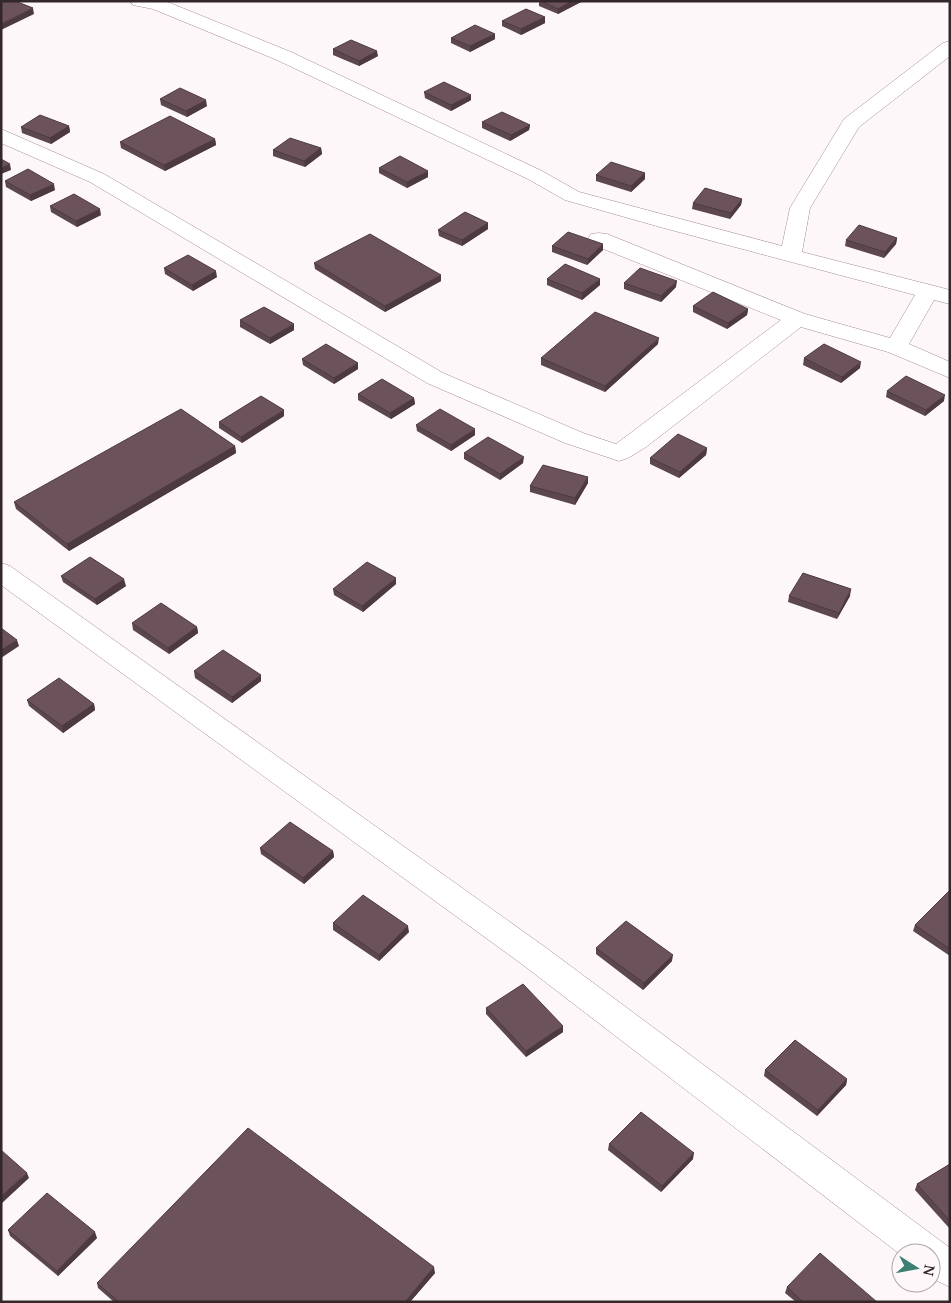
<svg xmlns="http://www.w3.org/2000/svg" width="951" height="1303" viewBox="0 0 951 1303" font-family="'Noto Serif',serif">
<rect width="100%" height="100%" fill="#fef7f9"/>
<g fill="none" stroke-linecap="round" stroke-linejoin="round">
<defs>
<path id="street" d="M130 1H165L291 52 542 171 579 192 782 246 790 208 844 119 943 43 950 41V56L859 127 810 208 802 252 950 290V304L934 300 909 344 950 362V378L888 352 801 327 646 447 628 458 619 461 565 443 427 383 90 182 1 143V129L104 174 443 373 583 433 616 444 781 320 591 244 588 239 591 234 599 233 607 234 805 314 890 338 915 295 660 227 565 200 528 179 277 60 153 9 133 5Z
M1 563 10 566 545 947 950 1248V1287L931 1278V1253H901V1255L523 965 1 585Z"/>
</defs>
<use href="#street" stroke="#a68b93" stroke-width="1"/>
<use href="#street" fill="#fff" fill-rule="evenodd"/>
</g>
<path fill="#5d474e" d="M539 1H581V2L558 14 539 6Z
M545 17V23L521 35 502 26V21Z
M495 34V39L470 52 451 43V38Z
M333 49 378 56 359 66 333 55Z
M424 92 471 100 451 111 425 98Z
M160 99 207 106 187 117 161 105Z
M482 122 530 125 529 130 510 141 482 128Z
M69 126 70 132 51 144 22 133 21 127Z
M215 139 216 145 165 171 121 148 120 142Z
M321 148 322 154 305 167 273 156V150Z
M379 168 428 177 407 188 379 173Z
M645 173V179L631 192 596 181V175Z
M5 181 55 190 31 201 6 187Z
M742 199 741 205 730 219 692 209 693 203Z
M50 206 101 215 77 227 51 212Z
M488 223V229L462 246 439 236 438 230Z
M897 238 896 244 884 258 845 246 846 240Z
M603 244V250L587 265 552 252V246Z
M314 263 441 281 385 312 315 269Z
M164 268 217 277 193 291 165 274Z
M547 279 600 285 582 300 547 285Z
M624 283 676 287 661 302 624 289Z
M693 306 748 309 747 315 727 329 693 312Z
M240 320 294 330 270 344 240 327Z
M658 344 605 392 541 365V358Z
M804 358 860 368 841 383 803 365Z
M302 359 358 363V369L334 384 303 365Z
M887 391 944 401 925 416 886 397Z
M358 394 414 398 415 404 391 419 358 400Z
M284 416 242 443 219 428V422Z
M416 425 475 435 451 451 417 431Z
M235 446 236 453 69 551 16 509 14 502Z
M707 448 706 455 679 478 650 464V458Z
M464 453 523 463 500 480 464 459Z
M588 477V483L575 505 530 492V486Z
M61 576 126 586 97 605 63 582Z
M396 584 363 612 334 595 333 589Z
M789 596H850L837 619 788 602Z
M132 623 197 627 198 633 169 654 133 630Z
M194 671 261 681 232 703 195 678Z
M27 700 94 704 95 710 63 733 29 706Z
M260 848 333 851 334 857 304 884 261 854Z
M950 890V956L913 931 915 925Z
M333 923 409 932 379 961 333 930Z
M596 948 672 961 643 990 596 954Z
M486 1008 563 1032 526 1057 486 1014Z
M765 1070 847 1079 846 1085 817 1116 764 1076Z
M609 1144 693 1159 661 1192 608 1150Z
M950 1164V1229L915 1190 917 1184Z
M8 1230 97 1238 58 1276 10 1236Z
M435 1273 410 1302H114L98 1288 97 1283Z
M787 1287 877 1302H796L785 1293Z"/>
<path fill="#4c3a40" d="M572 1H581V2L558 14V9Z
M33 8 34 14 1 30V24Z
M545 17V23L521 35V29Z
M495 34V39L470 52V46Z
M377 51 378 56 359 66V61Z
M471 95V100L451 111V105Z
M206 100 207 106 187 117 186 111Z
M530 125 529 130 510 141 511 135Z
M69 126 70 132 51 144 50 138Z
M215 139 216 145 165 171 164 165Z
M321 148 322 154 305 167 304 161Z
M10 164 11 170 1 174V168Z
M428 171V177L407 188V182Z
M645 173V179L631 192V186Z
M54 184 55 190 31 201 30 195Z
M742 199 741 205 730 219 731 213Z
M100 209 101 215 77 227 76 221Z
M488 223V229L462 246V240Z
M897 238 896 244 884 258 885 252Z
M603 244V250L587 265 588 259Z
M216 271 217 277 193 291 192 285Z
M441 275V281L385 312V306Z
M600 279V285L582 300V293Z
M677 281 676 287 661 302V296Z
M748 309 747 315 727 329 728 323Z
M294 324V330L270 344V338Z
M659 338 658 344 605 392V386Z
M861 362 860 368 841 383 842 377Z
M358 363V369L334 384V378Z
M945 395 944 401 925 416 926 410Z
M414 398 415 404 391 419 390 413Z
M284 410V416L242 443 241 437Z
M475 429V435L451 451V445Z
M235 446 236 453 69 551 67 544Z
M707 448 706 455 679 478 680 472Z
M524 457 523 463 500 480V474Z
M588 477V483L575 505V498Z
M396 578V584L363 612 362 606Z
M124 579 126 586 97 605 95 599Z
M851 589 850 596 837 619 839 613Z
M197 627 198 633 169 654 168 648Z
M17 640 19 646 1 658V650Z
M261 675V681L232 703V697Z
M94 704 95 710 63 733 62 726Z
M333 851 334 857 304 884 303 878Z
M408 926 409 932 379 961V955Z
M673 955 672 961 643 990 644 983Z
M563 1026V1032L526 1057V1051Z
M847 1079 846 1085 817 1116 818 1110Z
M694 1153 693 1159 661 1192 662 1186Z
M27 1173 29 1178 1 1204V1196Z
M95 1232 97 1238 58 1276 57 1271Z
M434 1267 435 1273 410 1302H405Z"/>
<path fill="#6c535b" stroke="#4c3a40" d="M1 1H15L33 8 1 24Z
M541 1H572L558 9Z
M526 9 545 17 521 29 502 21Z
M475 25 495 34 470 46 451 38Z
M351 40 377 51 359 61 333 49Z
M444 82 471 95 451 105 424 92Z
M180 88 206 100 186 111 160 99Z
M502 112 530 125 511 135 482 122Z
M40 115 69 126 50 138 21 127Z
M170 116 215 139 164 165 120 142Z
M290 138 321 148 304 161 273 150Z
M400 156 428 171 407 182 379 168Z
M1 159 10 164 1 168Z
M611 162 645 173 631 186 596 175Z
M28 169 54 184 30 195 5 181Z
M705 188 742 199 731 213 693 203Z
M74 194 100 209 76 221 50 206Z
M465 212 488 223 462 240 438 230Z
M859 225 897 238 885 252 846 240Z
M568 232 603 244 588 259 552 246Z
M370 234 441 275 385 306 314 263Z
M188 255 216 271 192 285 164 268Z
M565 264 600 279 582 293 547 279Z
M640 268 677 281 661 296 624 283Z
M713 292 748 309 728 323 693 306Z
M264 307 294 324 270 338 240 320Z
M595 312 659 338 605 386 541 358Z
M326 344 358 363 334 378 302 359Z
M824 344 861 362 842 377 804 358Z
M906 376 945 395 926 410 887 391Z
M382 379 414 398 390 413 358 394Z
M261 396 284 410 241 437 219 422Z
M181 409 235 446 67 544 14 502Z
M440 409 475 429 451 445 416 425Z
M678 434 707 448 680 472 650 458Z
M488 437 524 457 500 474 464 453Z
M543 465 588 477 575 498 530 486Z
M90 557 124 579 95 599 61 576Z
M367 562 396 578 362 606 333 589Z
M803 573 851 589 839 613 789 596Z
M161 603 197 627 168 648 132 623Z
M1 628 17 640 1 650Z
M223 650 261 675 232 697 194 671Z
M59 678 94 704 62 726 27 700Z
M290 822 333 851 303 878 260 848Z
M950 890V949L915 925Z
M363 895 408 926 379 955 333 923Z
M626 921 673 955 644 983 596 948Z
M523 984 563 1026 526 1051 486 1008Z
M795 1040 847 1079 818 1110 765 1070Z
M641 1112 694 1153 662 1186 609 1144Z
M248 1128 434 1267 405 1302H119L97 1283Z
M1 1150 27 1173 1 1196Z
M950 1164V1221L917 1184Z
M47 1193 95 1232 57 1271 8 1230Z
M820 1253 877 1302H803L787 1287Z"/>
<rect width="951" height="1303" fill="none" stroke="#33272b" stroke-width="5"/>
<g transform="translate(916 1268) rotate(101)"><circle r="24" fill="#fef7f9" stroke="#ada4a7"/>
<path d="M0-4L9 19L0 12L-9 19Z" fill="#3d8073"/>
<text y="-8" font-size="14" font-weight="bold" text-anchor="middle" fill="#33272b">N</text>
</g>
</svg>
